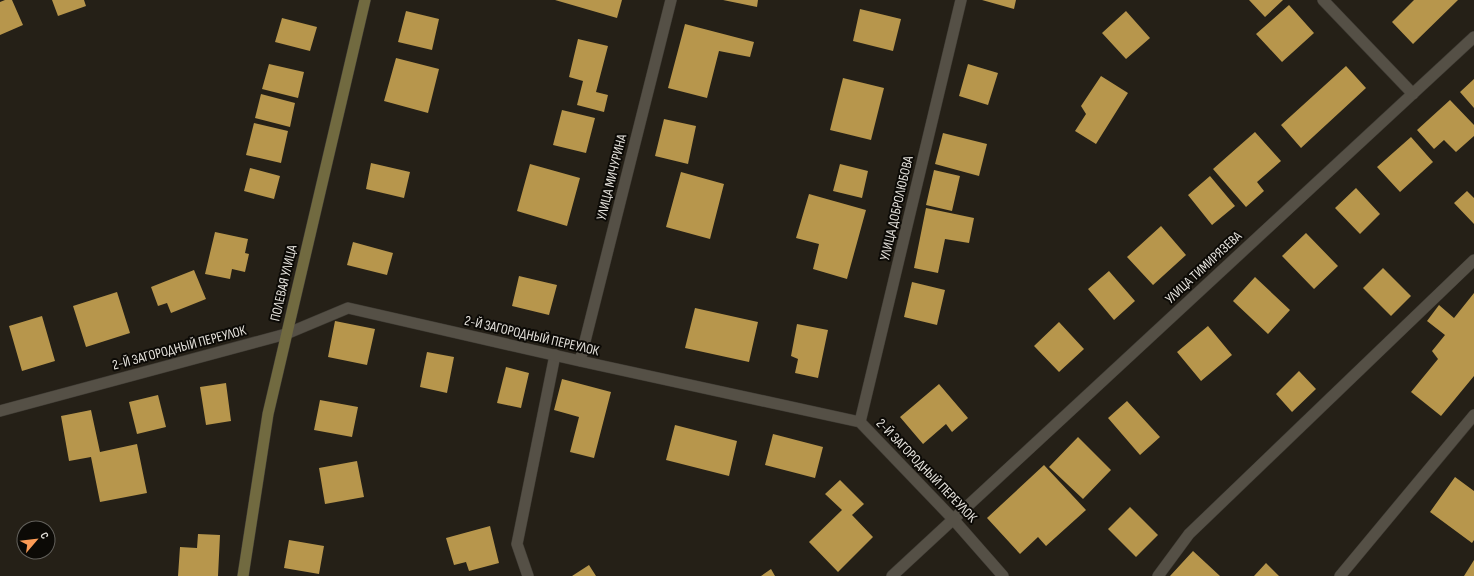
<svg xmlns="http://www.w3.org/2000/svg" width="1474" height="576" viewBox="0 0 1474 576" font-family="'Sofia Sans Condensed',sans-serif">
<rect width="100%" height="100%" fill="#252017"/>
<path fill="#b7964c" d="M5 0H12L23 25 0 35V2Z
M52 0H84L86 6 58 16Z
M555 0H622L617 18Z
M723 0H758L757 7Z
M982 0H1016L1014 9Z
M1249 0H1283L1265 17Z
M1414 0H1458L1413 44 1392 22Z
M1289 5 1314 33 1282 62 1256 34Z
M860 9 901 19 893 51 853 41Z
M406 11 439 19 432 50 398 42Z
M1126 11 1150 38 1126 59 1102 33Z
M282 18 317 27 310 51 275 42Z
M685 24 754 42 750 57 719 51 707 98 668 88Z
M578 39 608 46 596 92 608 95 604 112 577 105 583 81 569 77Z
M396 58 439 69 428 113 384 101Z
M269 64 304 72 298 98 262 89Z
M968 64 998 73 988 105 959 96Z
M1346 66 1366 88 1301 148 1281 125Z
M1101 76 1128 93 1096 144 1075 131 1086 114 1081 106Z
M843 78 884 88 871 140 830 130Z
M1474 79V108L1460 92Z
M261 94 295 103 290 127 255 118Z
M1450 100 1474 125V136L1456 152 1444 140 1434 149 1417 130Z
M562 110 595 118 586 153 553 145Z
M664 119 696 126 688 164 655 156Z
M254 123 288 131 281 163 246 155Z
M1255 132 1281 161 1257 182 1264 191 1246 207 1213 169Z
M943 133 987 144 979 176 935 164Z
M1411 137 1433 162 1400 192 1377 167Z
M371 163 410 172 404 198 366 189Z
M530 164 580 178 567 226 517 211Z
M840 164 868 171 862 198 833 191Z
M250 168 280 176 274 199 244 191Z
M934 170 960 176 952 211 926 205Z
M681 172 724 184 710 239 666 227Z
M1210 176 1235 206 1212 225 1188 195Z
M1356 188 1380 214 1360 234 1335 208Z
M1467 191 1474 198V224L1454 203Z
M809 194 866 210 847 279 813 269 819 244 796 238Z
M926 208 974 218 969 243 945 239 938 273 914 268Z
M1161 226 1186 255 1153 285 1127 257Z
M215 232 248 239 245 253 249 254 245 272 232 269 230 279 205 274Z
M1306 233 1338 266 1314 289 1282 256Z
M353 242 393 253 387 275 347 265Z
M1383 268 1411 296 1391 316 1363 288Z
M194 270 206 299 171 313 167 303 158 306 151 287Z
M1109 271 1135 301 1114 320 1088 289Z
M519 276 557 285 549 315 512 306Z
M1255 277 1290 310 1268 334 1233 301Z
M912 282 945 290 937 325 904 317Z
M117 292 130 333 86 347 73 306Z
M1474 293V376L1441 416 1411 392 1438 359 1432 351 1445 335 1427 321 1439 305 1454 318Z
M695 308 758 322 749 362 685 348Z
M42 316 55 361 22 371 9 326Z
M335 321 375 329 367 365 328 357Z
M1059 322 1084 349 1059 372 1034 346Z
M797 324 828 330 818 378 795 373 798 359 791 356Z
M1208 326 1232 355 1201 381 1177 352Z
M427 352 454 357 447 393 420 387Z
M506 367 529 373 521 408 497 403Z
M1299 371 1316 389 1292 412 1276 394Z
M562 379 611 392 594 458 570 452 579 417 554 410Z
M226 383 231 421 206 425 200 387Z
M939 384 968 418 952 432 946 424 923 444 900 417Z
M158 395 166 427 137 434 129 402Z
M320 400 358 407 352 437 314 430Z
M1127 401 1160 437 1140 455 1108 418Z
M91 410 100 452 137 444 147 493 100 502 91 457 69 461 61 416Z
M675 425 737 441 729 476 666 460Z
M773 434 823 447 815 478 765 465Z
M1078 437 1111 470 1083 499 1049 467Z
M357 461 364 497 325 504 319 468Z
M1044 465 1086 510 1046 546 1038 537 1020 554 987 518Z
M1455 477 1474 491V540L1472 543 1430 512Z
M840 480 864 504 852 515 873 537 838 572 809 542 842 510 825 494Z
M1130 507 1158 535 1136 557 1108 529Z
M490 526 499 563 469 571 466 562 454 565 446 538Z
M198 534 220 535 218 576H178L180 547 197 548Z
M289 540 324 546 319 574 284 568Z
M1193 551 1220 576H1170Z
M1474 560V576H1464Z
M1266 563 1279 576H1254Z
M589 565 596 576H572Z
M771 569 775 576H761Z"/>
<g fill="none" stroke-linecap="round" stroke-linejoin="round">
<defs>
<path id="service" d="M528 576 517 544 555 355
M1340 576 1474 415"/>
<path id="minor" d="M1323 0 1413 94
M580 361 671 0
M0 411 286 334 348 308 580 361 860 422 953 519 1003 576
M860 422 961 0
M892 576 1474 37
M1158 576 1189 534 1474 260"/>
<path id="secondary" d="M243 576 268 414 365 0"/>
</defs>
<use href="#service" stroke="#3e3a33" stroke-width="12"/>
<use href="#minor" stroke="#3e3a33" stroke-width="12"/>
<use href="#secondary" stroke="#3e3a33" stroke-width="12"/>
<use href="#service" stroke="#555046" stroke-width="11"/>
<use href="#minor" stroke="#555046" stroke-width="11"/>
<use href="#secondary" stroke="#716a40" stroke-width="11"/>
</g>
<g text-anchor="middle" stroke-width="4" stroke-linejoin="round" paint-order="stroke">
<g font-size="14" fill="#e6e3dd" stroke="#0c0a06">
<text transform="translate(611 177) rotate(-76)" y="5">УЛИЦА МИЧУРИНА</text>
<text transform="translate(896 208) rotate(-77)" y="5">УЛИЦА ДОБРОЛЮБОВА</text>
<text transform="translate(1203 267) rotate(-43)" y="5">УЛИЦА ТИМИРЯЗЕВА</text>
<text transform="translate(283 283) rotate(-77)" y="5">ПОЛЕВАЯ УЛИЦА</text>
<text transform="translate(532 335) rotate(13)" y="5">2-Й ЗАГОРОДНЫЙ ПЕРЕУЛОК</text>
<text transform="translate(179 347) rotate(-15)" y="5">2-Й ЗАГОРОДНЫЙ ПЕРЕУЛОК</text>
<text transform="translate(927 470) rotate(46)" y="5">2-Й ЗАГОРОДНЫЙ ПЕРЕУЛОК</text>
</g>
</g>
<g transform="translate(36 540) rotate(62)"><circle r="19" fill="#0c0a06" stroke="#63615c"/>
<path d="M0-3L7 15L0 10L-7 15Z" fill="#fd9c56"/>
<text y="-6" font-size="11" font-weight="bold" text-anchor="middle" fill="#e6e3dd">С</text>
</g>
</svg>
